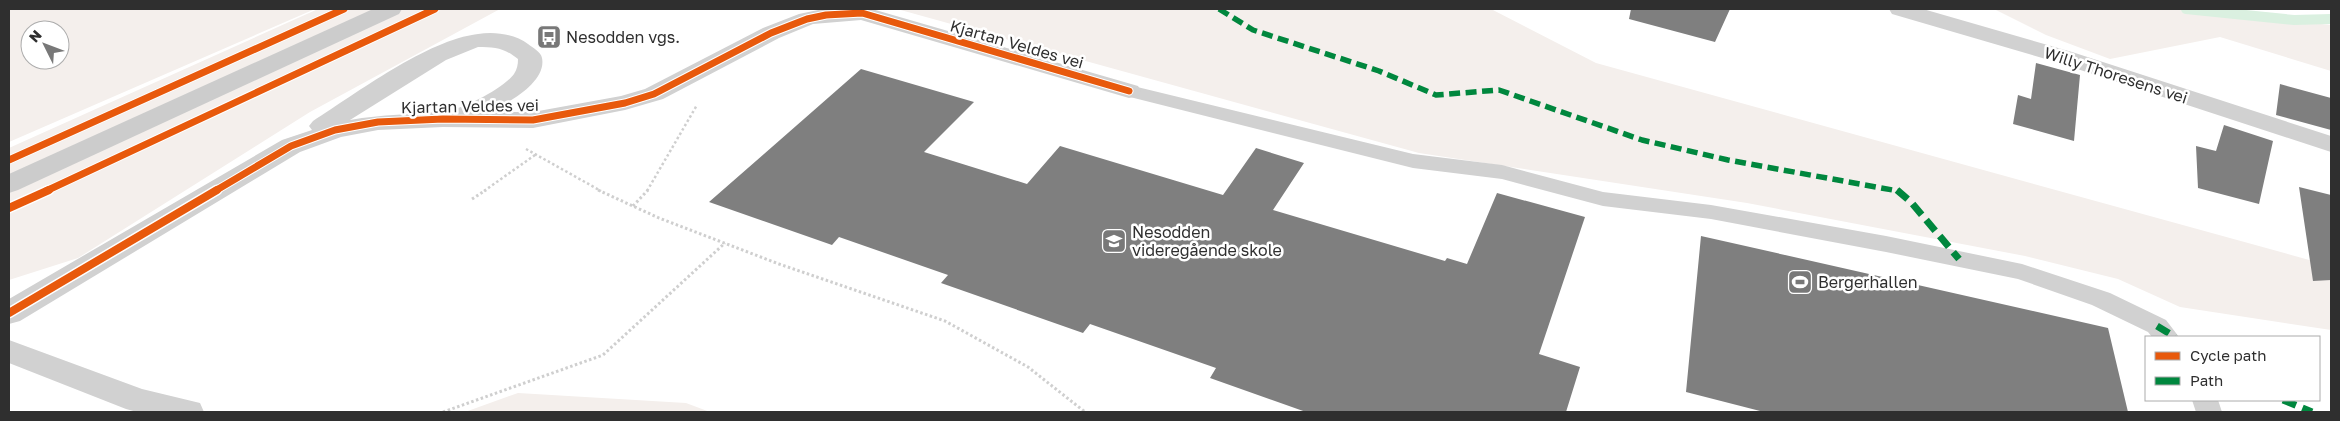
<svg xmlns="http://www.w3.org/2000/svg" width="2340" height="421" viewBox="0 0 2340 421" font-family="'Golos Text',sans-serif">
<rect width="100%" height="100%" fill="#fff"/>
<path fill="#f4efec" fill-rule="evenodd" d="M9 9H315L9 142ZM30 30H60V60H30Z
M318 9H500L310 112 78 258 9 280V148Z
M897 9H1491L1596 63 2331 266V330L2180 307 2118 279 2025 256 1747 203 1419 153Z
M1994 9H2175L2331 25V71L2220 37 2110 59 2046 35Z
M518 393 686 403 710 412H465Z"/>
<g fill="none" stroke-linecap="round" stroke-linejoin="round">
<path stroke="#daf0e0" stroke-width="10" d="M2186 9 2294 20 2331 19"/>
</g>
<path fill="#7f7f7f" d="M1631 9H1730L1715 42 1629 19Z
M2036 63 2080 75 2074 141 2013 124 2018 95 2031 99Z
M861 69 974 102 924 152 1027 184 1060 146 1223 195 1256 148 1304 163 1273 210 1445 261 1447 258 1467 264 1497 193 1585 217 1539 354 1580 367 1566 412H1306L1210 378 1216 368 1090 324 1083 333 941 283 948 275 839 237 832 245 709 202Z
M2280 84 2331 98V130L2276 115Z
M2224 125 2273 141 2259 204 2198 188 2196 146 2216 151Z
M2299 187 2331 195V280L2313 281Z
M1701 236 2108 328 2128 412H1764L1686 392Z"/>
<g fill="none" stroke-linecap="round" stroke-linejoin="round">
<path stroke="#cfcfcf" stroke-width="2.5" stroke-dasharray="2.5 2.5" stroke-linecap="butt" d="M526 149 601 191
M484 191 535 155
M647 191 697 105"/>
<path stroke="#cfcfcf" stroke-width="3" stroke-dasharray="2.5 2.5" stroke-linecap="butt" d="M598 190 659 218 779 264 945 321 1028 367 1085 412
M472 199 486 190
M633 206 648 190
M443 412 603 355 725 243"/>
<path fill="#d1d1d1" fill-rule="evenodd" d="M1129 85 1413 154 1502 165 1603 192 1711 205 1886 236 2022 264 2110 293 2166 320 2179 337H2152L2148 332 2092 305 2018 279 1886 252 1711 219 1603 206 1502 179 1413 168 1122 95 1119 91 1122 87Z
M2192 400H2218L2222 412H2196Z"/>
<path fill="#d1d1d1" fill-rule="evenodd" d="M823 9H872L1138 86 1141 91 1138 96 1129 98 861 20 813 24 779 38 663 99 625 110 533 128 443 127 378 130 341 137 300 152 20 321 9 324V299L282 140 312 130 309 126 313 121C357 93 427 40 478 34 494 31 515 34 528 44 533 48 541 52 542 58 547 82 507 104 489 112H533L621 96 645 89 763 28 799 14ZM478 47C495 47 504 48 518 59 518 65 517 69 514 74 504 88 462 110 445 111 413 115 382 114 350 120L446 60Z
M1889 9H1923L2072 52 2331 136V152L2056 62 1892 14Z
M9 340 142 389 200 403 204 412H137L126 409 9 363Z"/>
<path fill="#ccc" fill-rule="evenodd" d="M373 9H402L399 14 18 190 9 193V174Z"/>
<path stroke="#00873e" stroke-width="5.5" stroke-dasharray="11 5.5" stroke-linecap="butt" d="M1219 9 1253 30 1379 71 1436 95 1499 90 1642 140 1728 160 1898 191"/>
<path stroke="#00873e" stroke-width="7" stroke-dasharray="14 7" stroke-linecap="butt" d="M1897 190 1911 202 1959 259
M2157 326 2175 337
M2283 400 2312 412"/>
<defs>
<path id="cycleway-far1" d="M9 160 344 9
M46 191 435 9
M215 191 291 146 335 130 378 122 443 119 533 120 625 103 654 94 771 33 807 19 826 15 862 13 1129 91"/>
<path id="cycleway" d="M9 208 49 190
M9 313 217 190"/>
</defs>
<use href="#cycleway-far1" stroke="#fff" stroke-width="9"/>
<use href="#cycleway" stroke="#fff" stroke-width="11"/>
<use href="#cycleway-far1" stroke="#e8590c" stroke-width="7"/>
<use href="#cycleway" stroke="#e8590c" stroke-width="8"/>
</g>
<defs>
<symbol id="bus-square" viewBox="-11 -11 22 22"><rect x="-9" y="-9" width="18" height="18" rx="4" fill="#787878" stroke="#fff"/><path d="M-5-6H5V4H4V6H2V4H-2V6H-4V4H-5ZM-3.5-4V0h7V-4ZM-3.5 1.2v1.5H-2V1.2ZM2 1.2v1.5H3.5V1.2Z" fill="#fff"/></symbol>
<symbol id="school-square" viewBox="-11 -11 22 22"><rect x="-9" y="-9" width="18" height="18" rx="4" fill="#787878" stroke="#fff"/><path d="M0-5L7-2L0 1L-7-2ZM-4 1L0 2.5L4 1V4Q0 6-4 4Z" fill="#fff"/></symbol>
<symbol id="stadium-square" viewBox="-11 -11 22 22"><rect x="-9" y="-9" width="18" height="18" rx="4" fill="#787878" stroke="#fff"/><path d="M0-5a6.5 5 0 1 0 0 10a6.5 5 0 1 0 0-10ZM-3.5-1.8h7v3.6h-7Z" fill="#fff"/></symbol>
</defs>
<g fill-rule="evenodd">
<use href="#bus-square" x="535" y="23" width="28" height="28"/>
<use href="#school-square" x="1100" y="227" width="28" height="28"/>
<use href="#stadium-square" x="1786" y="268" width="28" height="28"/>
</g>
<g text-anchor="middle" stroke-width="5" stroke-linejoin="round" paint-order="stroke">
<g font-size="16" fill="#2f2f2f" stroke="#fff" text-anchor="start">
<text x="566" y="43">Nesodden vgs.</text>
<text x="1132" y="238">Nesodden<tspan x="1132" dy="18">videregående skole</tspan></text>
<text x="1818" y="288">Bergerhallen</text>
</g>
<g font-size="16" fill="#2f2f2f" stroke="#fff">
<text transform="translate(1017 44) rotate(16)" y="6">Kjartan Veldes vei</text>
<text transform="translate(2116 75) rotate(18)" y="6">Willy Thoresens vei</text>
<text transform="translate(470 106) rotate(-1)" y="6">Kjartan Veldes vei</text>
</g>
</g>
<rect width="2340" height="421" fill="none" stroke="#2f2f2f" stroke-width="20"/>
<rect x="2145" y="336" width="175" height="65" fill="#ffffff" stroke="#acacac"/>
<rect x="2155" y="352" width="25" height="8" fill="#e8590c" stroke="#acacac"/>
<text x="2190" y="361" font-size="15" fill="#2f2f2f">Cycle path</text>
<rect x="2155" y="377" width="25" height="8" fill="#00873e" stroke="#acacac"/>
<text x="2190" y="386" font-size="15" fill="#2f2f2f">Path</text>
<g transform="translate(45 45) rotate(312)"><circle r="24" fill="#ffffff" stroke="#acacac"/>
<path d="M0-4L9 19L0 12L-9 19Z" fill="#787878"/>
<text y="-8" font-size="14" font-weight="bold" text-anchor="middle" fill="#2f2f2f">N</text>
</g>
</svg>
